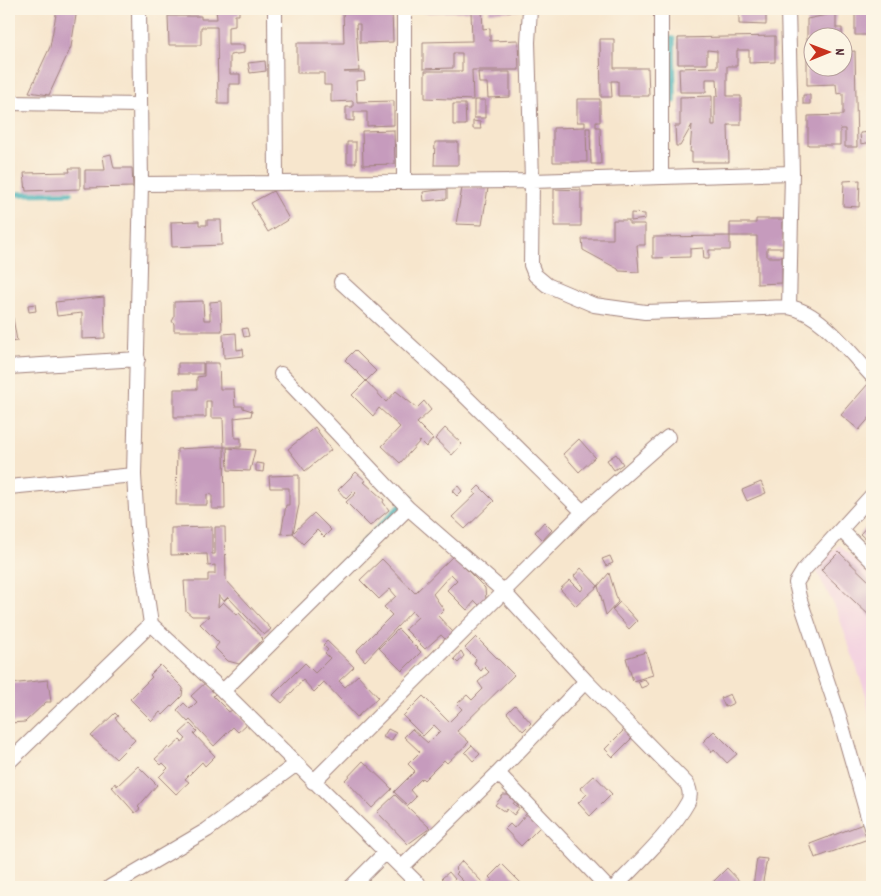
<svg xmlns="http://www.w3.org/2000/svg" width="881" height="896" viewBox="0 0 881 896" font-family="Dekko,sans-serif">
<rect width="100%" height="100%" fill="#fcf5e5"/>
<filter id="ink" filterUnits="userSpaceOnUse"><feTurbulence type="fractalNoise" baseFrequency=".02" numOctaves="2"/><feDisplacementMap in="SourceGraphic" scale="10" xChannelSelector="R" yChannelSelector="G"/><feConvolveMatrix kernelMatrix="1 2 1 2 8 2 1 2 1" color-interpolation-filters="sRGB"/></filter>
<filter id="wash" filterUnits="userSpaceOnUse"><feTurbulence type="fractalNoise" baseFrequency=".0096" numOctaves="4" result="noise"/><feDisplacementMap in="SourceGraphic" scale="20" xChannelSelector="R" yChannelSelector="G"/><feGaussianBlur stdDeviation="1.12" result="paint"/><feColorMatrix in="noise" values="0 0 0 0 0 0 0 0 0 0 0 0 0 0 0 0 0 1.4 0 .05"/><feComposite in="paint" operator="in"/></filter>
<g filter="url(#wash)">
<rect width="100%" height="100%" fill="#f7e6cd"/>
<path fill="#f3cfe0" d="M839 545 872 577V735L866 695 837 611 815 568Z"/>
<g fill="none" stroke-linecap="round" stroke-linejoin="round">
<path stroke="#3cadb5" stroke-width="5.5" d="M666 39H673L674 101
M9 194 70 193
M300 605 400 506 411 497"/>
</g>
<g id="blocks">
<path fill="#c69bbd" d="M57 9H77L71 47 49 95 29 92 50 47Z
M216 9H239V15H235V26L228 27V45H244V53L230 55V74H240V84H229V104H218L217 27H201V45H169L168 16H201V19H217Z
M343 9H392L393 42 360 43V24H356L359 71 344 72H364L365 80 356 81 357 102 394 101V125L367 126V112H354V121L346 120V107H353V101L331 102V85H324V73H297V43H344Z
M423 9H484V12L482 11 483 29 490 28V41L518 40 519 70H472L473 100 425 98V71H462V53H453V68L423 69V42L472 41 471 11 423 13Z
M489 9H519V11L489 12Z
M855 9H872V35H855Z
M739 10H766V25L739 24Z
M836 13V28H842V38H814V48L807 49V19Z
M775 36V62L749 63V50H737V66H727V96H741V125H728L729 162H692V152H690L692 125 680 146H676L675 126H680V97L712 96V125H715V96H718L717 79H706V92H680L679 68 717 67V51L707 50V64H678V38Z
M600 39H614V68H648L649 96H618V81H611L612 97H601Z
M855 51 857 147H845V129H840V145H808V116L843 115V93L837 94 836 84 807 85V54H814V68H844V52Z
M265 61 266 71 250 73 248 63Z
M478 72H510V97L488 98 487 83H479Z
M803 95H810V104H803Z
M577 99H600V122H596V127H600L601 164H591L590 128H586L587 162H553V128L585 127V122H577Z
M474 100H485V118H474Z
M453 104H465L466 125H453Z
M473 121 480 122 481 129H473Z
M394 130 395 164 363 165 362 131Z
M872 132V142L861 144 860 133Z
M347 142H356V163H347Z
M435 142H458V165H434Z
M111 154 114 168H132L133 187 85 188V170H105L103 156Z
M69 168H80V189L26 191 24 173 70 172Z
M860 180 859 207 843 206 844 181Z
M462 188H488L482 225 456 224Z
M447 189V199L424 201 423 192Z
M554 189 581 190V226H554Z
M273 191 289 219 268 232 251 203Z
M631 213 645 214V219L631 221Z
M756 219H783V248H767V257H782V283L757 284V236H730V223H756Z
M207 220H221L222 245 172 247 171 222 199 221V225H207Z
M613 220H629V224H645V245H637L639 272 619 271 618 269 583 250 582 239H613Z
M730 236V250H709V259H704L703 248 690 249V257L653 258V237Z
M104 297 105 338 82 339V313L57 316 55 302Z
M203 301 204 320H210V302L221 301 222 331H174V324L172 321 174 318V302Z
M35 304 36 311 29 312 28 305Z
M13 318 17 341 9 342V319Z
M247 328 249 336 244 337 242 329Z
M236 333 237 350 243 349 244 356 224 358 223 334Z
M355 350 376 371 366 381 345 360Z
M178 363H203V374H178Z
M204 363H219L220 389H234L235 406H243V408L252 411 251 416 234 418 235 438H241V447H224L223 418H211V401H206V417H174V389H197V377L204 376Z
M366 381 386 402 396 391 417 408 424 401 431 410 417 423 433 439 426 447 420 441 400 463 382 446 400 427 379 408 373 416 352 395Z
M868 384 872 388V415L859 430 841 415Z
M315 427 331 450 305 471 288 449Z
M445 428 462 444 452 455 435 439Z
M579 439 595 457 579 472 563 454Z
M215 447H224L225 509H212V495L207 494V505H176L177 449Z
M227 448 255 450 250 471 228 470Z
M616 454 623 464 614 470 607 460Z
M256 463 264 464 263 472 256 471Z
M356 472 366 481 364 482 384 500 383 502 389 510 370 526 346 502 356 493 354 491 346 499 338 490Z
M299 475V505L293 533 314 513 331 530 324 537 317 530 303 544 293 533 281 534 286 505H289V488H270L269 476Z
M761 482 766 493 747 501 742 490Z
M458 486 462 491 457 496 452 491Z
M479 486 494 501 465 529 452 517 476 494 473 492Z
M872 521V545L860 534Z
M544 522 552 530 543 540 535 532Z
M212 527V554H215V527H225L226 580 271 629 264 635 228 597 224 601 219 595 218 607 223 602 237 615 239 613 263 639 239 664 228 661 215 648 219 643 200 624 209 616H192L186 611 184 581H208V574H215V565L208 566 207 554 171 555V528Z
M839 552 872 584V618L821 570Z
M453 556 485 588 486 600 480 606 475 601 467 610 447 590 457 580 451 574 433 594 444 610 438 616 453 632 445 639 441 635 425 649 405 629 418 617 412 611 365 661 356 651 392 615 384 607 396 596 390 589 379 599 360 580 382 559 415 593Z
M610 556 613 563 606 566 602 559Z
M581 568 598 586 576 606 560 589 570 580 581 591 584 587 574 576Z
M609 573 618 602 606 615 598 586Z
M620 602 637 621 629 629 612 610Z
M398 629 421 652 402 671 379 648Z
M476 637 514 675 457 731 469 742 447 763 444 760 424 780 422 778 410 790 416 797 408 805 394 792 415 771 408 764 420 752 404 737 412 729 428 743 440 731 434 725 423 736 403 716 423 696 449 722 462 709 457 704 459 702 467 695 472 700 483 689 478 682 489 672 484 667 481 671 474 664 476 659 465 648Z
M327 641 354 667 339 681 345 687 358 675 378 697 357 717 324 682 314 692 303 680 282 703 273 695 305 663 315 673 330 658 325 653 328 650 323 645Z
M461 651 464 656 458 663 454 659Z
M646 652 653 675 633 681 626 658Z
M160 665 183 688 182 696 163 715 160 712 152 721 130 699 152 677 150 675Z
M645 679 648 685 641 688 638 681Z
M48 680 51 702H46L25 722 9 723V684Z
M206 682 216 693 213 696 229 712 232 710 247 724 238 732 233 727 214 746 190 720 188 722 177 710 184 703 190 709 197 702 191 696Z
M730 694 734 703 725 707 721 698Z
M515 705 531 723 523 731 507 713Z
M115 713 118 716 115 718 135 740 116 759 91 736Z
M190 724 197 731 194 734 215 756 205 766 202 762 185 779 189 782 176 794 159 777 168 768 163 763 161 765 155 759 168 747 170 749 180 740 182 742 186 739 180 733Z
M388 729 396 733 391 741 383 737Z
M624 730 632 738 613 757 605 749Z
M714 731 737 754 727 763 714 749 712 752 703 742Z
M472 745 480 754 473 761 465 752Z
M363 761 392 789 372 808 345 780Z
M138 766 157 785 138 807 140 809 135 813 112 787 115 783 117 786Z
M594 775 612 794 590 816 578 803 587 794 580 788Z
M395 795 430 828 408 844 377 812Z
M503 795H508L515 801 513 804 519 808 514 815 507 809 505 812 495 805Z
M527 813 540 827 521 846 505 829 510 824 514 828Z
M863 824 868 839 815 858 810 844Z
M757 858 767 859 762 887 753 886Z
M462 861 483 883 479 887H465L467 885 456 874 458 872 455 869Z
M502 864 525 887H499L489 877Z
M727 868 741 883 737 887H717L712 883Z
M449 872 455 879 449 885 442 878Z"/>
</g>
</g>
<g filter="url(#ink)">
<use href="#blocks" fill-opacity="0" stroke="#a0827c" stroke-width="1"/>
<g fill="none" stroke-linecap="round" stroke-linejoin="round">
<defs>
<path id="minor" d="M139 9 141 184 134 475 137 527 151 624 223 691 421 887
M275 9 276 183
M404 9V182
M530 9 528 42 532 181 531 265 535 275 547 285 594 305 645 312 789 307C821 312 850 353 872 376
M788 9 792 173 789 307
M9 103 140 105
M661 177V9
M141 184 532 181 792 173
M341 282 462 393 583 512
M9 367 138 359
M281 374 408 508 502 590 586 681 687 784C690 790 691 796 688 802 672 831 638 863 615 887
M9 487 134 475
M872 495 804 570 796 583 799 597 840 719 872 831
M841 530 872 561
M223 691 408 508
M9 762 151 624
M498 773 607 887
M313 782 583 512 668 437
M402 867 498 773 586 681
M110 887 207 830 295 765
M351 887 385 853"/>
</defs>
<use href="#minor" stroke="#a0827c" stroke-width="16"/>
<use href="#minor" stroke="#fff" stroke-width="14"/>
</g>
</g>
<rect width="881" height="896" fill="none" stroke="#fcf5e5" stroke-width="30"/>
<g transform="translate(828 52) rotate(89)"><circle r="24" fill="#fcf5e5" stroke="#b59f9b"/>
<path d="M0-4L9 19L0 12L-9 19Z" fill="#c8321e"/>
<text y="-8" font-size="14" font-weight="bold" text-anchor="middle" fill="#4a1f2b">N</text>
</g>
</svg>
